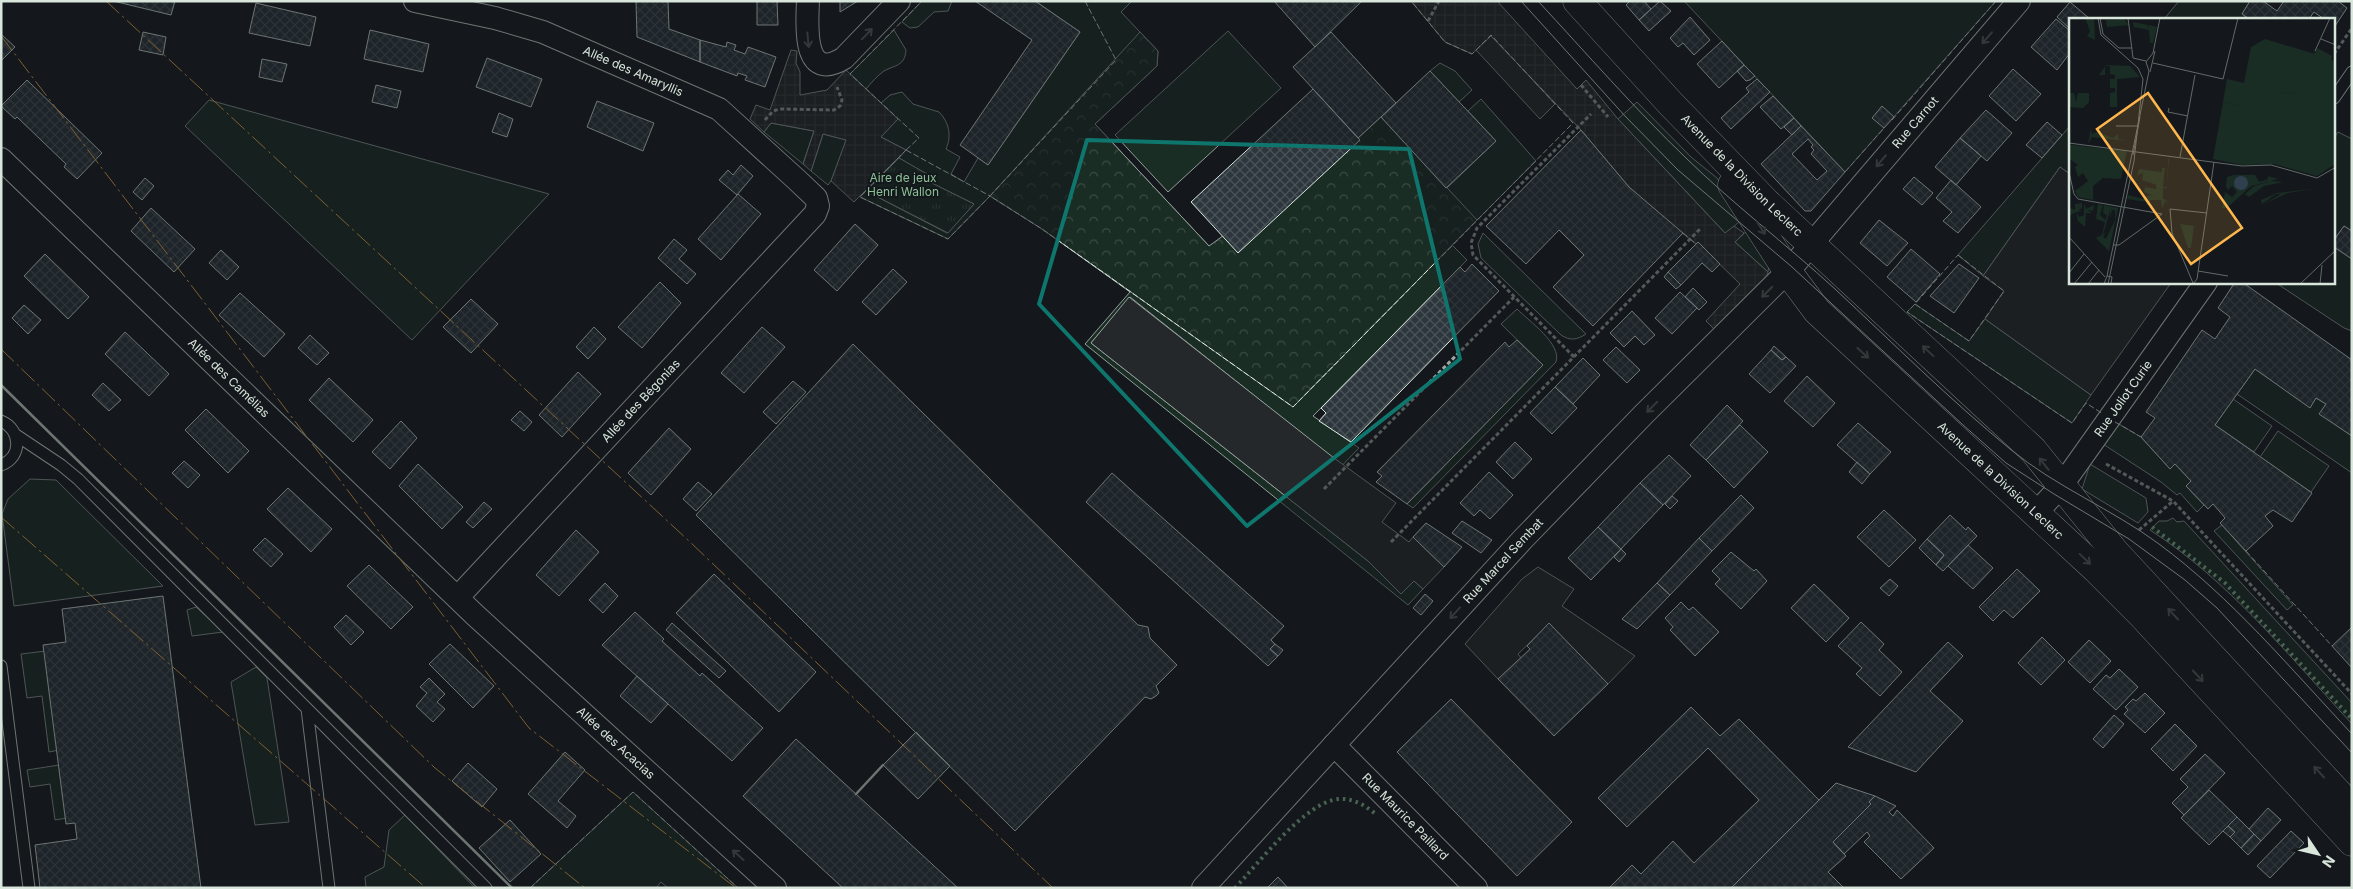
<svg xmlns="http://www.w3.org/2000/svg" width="2353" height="889" viewBox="0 0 2353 889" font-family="Inter,sans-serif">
<defs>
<pattern id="forest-crowns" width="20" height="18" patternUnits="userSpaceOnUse" patternTransform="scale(1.25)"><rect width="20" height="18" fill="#1a2d24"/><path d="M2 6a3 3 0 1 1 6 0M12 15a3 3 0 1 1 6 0" fill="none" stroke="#3b4b43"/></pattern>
<pattern id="park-tufts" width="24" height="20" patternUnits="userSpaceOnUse" patternTransform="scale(1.25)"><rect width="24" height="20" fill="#1a2d24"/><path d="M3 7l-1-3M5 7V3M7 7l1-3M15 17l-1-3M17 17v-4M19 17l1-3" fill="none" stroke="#3b4b43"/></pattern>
<pattern id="plaza-grid" width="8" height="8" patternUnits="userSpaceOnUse" patternTransform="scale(1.25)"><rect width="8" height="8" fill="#24282b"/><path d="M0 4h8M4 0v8" fill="none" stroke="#393d3f"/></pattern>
<pattern id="building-cross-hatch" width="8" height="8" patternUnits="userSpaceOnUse" patternTransform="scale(1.25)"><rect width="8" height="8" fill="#2c363c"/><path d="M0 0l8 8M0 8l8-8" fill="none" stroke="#4a5358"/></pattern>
</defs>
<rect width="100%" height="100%" fill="#14181c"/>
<path fill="#1a2d24" stroke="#939e99" d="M922 1H952L948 11 934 12 918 27 910 28 902 22Z
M1035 1H1132L1121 12 1158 51 1157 66 1095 124 1209 246 1447 188 1496 141 1468 111 1481 99 1536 161 1452 245 1467 260 1313 416 1359 448 1329 479 1333 458 1130 297 1091 343 1368 561 1401 594 1414 581 1423 589 1408 605 1085 344 1130 292 1042 229 990 196 948 239 860 197 866 191 947 233 974 204 923 179 926 174 899 158 906 150 881 137 897 119 881 103 890 95 902 92 913 104 939 112C949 122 952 136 946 149L960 157 951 174 964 182 978 158 988 165 1080 32Z
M1684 1H1996L1845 172Z
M2179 1H2250L2242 14 2249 19H2164Z
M894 30 906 50C905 66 895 65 884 71 877 76 872 82 866 89L850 74Z
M1228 31 1281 88 1168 192 1115 135Z
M1440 63 1455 71 1472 90 1459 102 1430 71Z
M209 100 549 194 412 340 185 126Z
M1637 102 1691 157 1717 178 1744 217 1726 234 1618 119Z
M771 123 814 131 803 164 764 132Z
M2070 126V174L2060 167 1983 276 1958 255Z
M2338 132 2352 139V231L2344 226 2334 240V138Z
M823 134 847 140 831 181 828 185 811 171Z
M1752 226 1769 264 1768 272 1735 242Z
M1483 233 1586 334C1577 340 1570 341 1561 335L1481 258 1478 244Z
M2334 247 2352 259V331L2344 328 2276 283 2334 282Z
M1915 304 1969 341 1985 319 2091 395 2072 423 1907 312Z
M1517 309C1529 321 1562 344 1556 362L1413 508 1407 504 1543 365 1501 324Z
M2255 369 2310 407 2316 398 2326 404 2320 414 2352 436V473L2237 394Z
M2233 399 2272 426 2254 452 2215 425Z
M2119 424 2141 437 2170 469 2175 464 2191 481 2186 486 2204 505 2197 512 2180 493 2177 495 2161 482 2103 444Z
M2278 431 2329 466 2311 492 2260 457Z
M2090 464 2146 498 2148 512 2138 523 2082 489Z
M30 479 56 480 163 586 14 606 2 514 8 499Z
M2173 518 2177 522 2184 521 2352 703V724C2288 655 2229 581 2150 530L2159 521H2167Z
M2222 525 2293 605 2287 610 2214 531Z
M196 607 223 632 192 636 187 610Z
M46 651 59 750 49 752 42 696 27 698 21 654Z
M256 667 267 678 289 822 255 825 231 682Z
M59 765 67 818 55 820 50 784 30 787 27 770Z
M633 792 738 888H668L661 882 656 888H530Z
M405 815 475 888H366L365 877 384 867 389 830Z"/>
<path fill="url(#forest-crowns)" stroke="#939e99" d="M1140 32 1158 51 1157 66 1095 124 1209 246 1358 138 1381 117 1477 220 1293 407 1042 229 990 196Z"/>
<path fill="url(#park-tufts)" stroke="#939e99" d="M899 158 927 174 924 179 974 204 948 233 866 191Z"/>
<path fill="#24282b" stroke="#939e99" d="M1491 35 1555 104 1540 119 1476 50Z
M2060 167 2070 174V282L2171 283 2091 395 1985 319 2004 291 1983 276Z
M1129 297 1334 458 1396 503 1382 522 1409 542 1413 537 1444 567 1423 589 1414 581 1401 594 1368 561 1091 343Z
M1538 567 1574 589 1562 606 1635 656 1608 684 1549 624 1518 654 1521 658 1498 679 1465 644 1522 579Z"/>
<path fill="url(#plaza-grid)" stroke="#939e99" d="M1411 1H1497L1577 89 1586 80 1618 119 1725 233 1734 226 1744 233 1735 242 1768 272 1766 280 1716 331 1706 321 1740 284 1698 243 1696 244 1667 221 1629 187 1581 130 1491 36 1472 54 1445 42Z
M791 50 797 51 796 63 800 72V95L827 90 846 70 898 119 881 137 906 150 854 202 831 181 846 140 823 134 811 171 803 164 814 131 771 123 764 132 750 119 756 105 770 110Z"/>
<path fill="url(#building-cross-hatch)" stroke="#d8e6dc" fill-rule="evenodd" d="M113 1H175L171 15Z
M636 1H668L669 29 700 40V62L637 37Z
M757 1H777L778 25H757Z
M840 1H858L840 12Z
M975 1H1035L1080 32 988 165 960 145 1032 40Z
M1274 1H1362L1315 47Z
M1630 1H1644L1651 9 1639 20 1626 5Z
M1660 1 1671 11 1649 31 1639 20Z
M2250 1H2263L2277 11 2284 1H2338L2347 8 2335 26 2334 19H2324L2314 12 2309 19H2249L2242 14Z
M2070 2 2090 19H2070V29L2057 17Z
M256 3 316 17 310 46 249 33Z
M1690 17 1710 40 1694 55 1683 43 1678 47 1670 38Z
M2056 19 2070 31V53L2057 70 2031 47Z
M370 30 429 44 423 72 364 59Z
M143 32 166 37 163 55 139 50Z
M1331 32 1396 103 1358 138 1293 67Z
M1 34 15 47 1 61Z
M700 40 726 47 727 42 736 45 734 50 745 54 748 47 776 57 765 87 745 80 747 76 738 73 737 76 700 62Z
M1722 41 1744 65 1719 88 1697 64Z
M487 58 542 79 531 107 476 87Z
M262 59 287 64 282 82 259 77Z
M1744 65 1755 76 1750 80 1746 81 1737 71Z
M2013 69 2041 94 2016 121 1989 96Z
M1430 71 1496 141 1446 188 1381 117Z
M1757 79 1770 92 1731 129 1721 118 1749 92 1746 88Z
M27 80 102 153 77 179 64 167 66 164 17 117 15 119 1 106Z
M376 85 401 91 397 108 372 102Z
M1313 89 1360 140 1238 253 1191 202Z
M1773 96 1794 118 1781 129 1760 107Z
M597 101 654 123 643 151 587 127Z
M1882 106 1894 117 1884 128 1872 118Z
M1986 110 2012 133 1987 161 1960 138Z
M499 113 513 119 507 137 492 132Z
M1794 118 1801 126 1792 135 1784 127Z
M2047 122 2062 135 2042 158 2026 145Z
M1801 126 1845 172 1811 211H1805L1761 164ZM1808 139 1813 145 1811 147 1814 150 1811 154 1827 171 1817 180 1792 154Z
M1581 130 1629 187 1683 233 1593 326 1553 287 1584 255 1559 230 1526 264 1486 226Z
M1960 138 1981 156 1956 185 1935 167Z
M741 165 753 176 737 195 719 180 728 170 733 175Z
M1914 177 1933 193 1922 205 1903 189Z
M145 178 154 186 142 200 133 192Z
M1951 180 1981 207 1958 233 1943 221 1952 212 1936 198Z
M738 194 761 214 721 260 698 239Z
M151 208 195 249 174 272 131 231Z
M1879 220 1908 243 1887 266 1860 243Z
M855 224 878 245 837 291 814 270Z
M2344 226 2352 231V259L2334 247V240Z
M674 239 687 250 679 259 696 274 687 284 658 258Z
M1698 242 1720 264 1712 272 1702 263 1681 285 1668 272Z
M1911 249 1940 274 1916 302 1887 277Z
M221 250 239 267 227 280 209 263Z
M45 254 89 297 68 319 24 276Z
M1472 264 1499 291 1351 442 1319 421 1326 413 1321 408 1460 267 1465 272Z
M1959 264 1979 278 1954 313 1930 296Z
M893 269 907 282 876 315 862 302Z
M1668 272 1681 285 1676 289 1664 277Z
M660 282 681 303 642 348 618 327Z
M2235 282H2242L2352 360V436L2319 414 2326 404 2316 398 2310 408 2255 369 2215 425 2312 493 2292 522 2273 510 2265 516 2273 526 2246 551 2220 523 2225 518 2220 512 2213 504 2208 509 2186 486 2191 481 2175 464 2170 469 2141 437 2155 418 2146 412 2202 330 2215 339 2230 317 2218 308Z
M1693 288 1707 302 1699 310 1685 297Z
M1680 292 1697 308 1672 334 1655 318Z
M240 293 285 334 264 357 219 315Z
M471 299 498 324 471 353 443 327Z
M24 305 41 320 28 334 12 318Z
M1632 311 1655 335 1644 345 1635 336 1624 347 1610 333Z
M594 327 606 339 588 359 576 347Z
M762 327 785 347 744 393 721 373Z
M125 332 169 374 149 396 105 354Z
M310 335 329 353 317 365 298 348Z
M1517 340 1543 365 1407 504 1376 482 1382 476 1377 472 1505 342 1509 347Z
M853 344 1138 625 1148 627 1150 638 1177 665 1156 686 1159 693 1156 696 1151 699 1145 697 1015 831 696 515Z
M1774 346 1786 357 1782 360 1771 350Z
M1616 347 1640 370 1627 383 1603 360Z
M1771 350 1782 360 1786 357 1796 366 1770 393 1749 374Z
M1583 358 1600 375 1573 404 1555 387Z
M578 372 601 394 562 437 539 415Z
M1807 376 1835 403 1813 427 1784 401Z
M329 378 373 420 353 442 309 400Z
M793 381 806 392 776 424 763 412Z
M103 383 121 400 109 411 92 395Z
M1555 387 1577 408 1552 434 1530 413Z
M1727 405 1743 421 1706 460 1690 445Z
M206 409 249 451 228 473 185 430Z
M520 411 532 422 524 431 511 420Z
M401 421 417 438 390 469 372 452Z
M1858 423 1891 452 1870 474 1837 445Z
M1740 425 1768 452 1734 488 1706 460Z
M669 428 691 449 651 495 628 473Z
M1515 442 1532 459 1513 479 1496 462Z
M1669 455 1691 476 1663 505 1640 483Z
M184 461 200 475 188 488 172 473Z
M1857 462 1870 474 1862 484 1849 472Z
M418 464 463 507 442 529 399 486Z
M1489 472 1513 495 1490 519 1480 510 1474 516 1460 503Z
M1112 473 1284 626 1271 640 1275 644 1270 649 1278 656 1268 666 1086 502Z
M698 482 712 494 696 511 683 499Z
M1640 483 1663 505 1621 549 1598 527Z
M288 488 332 529 311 552 267 509Z
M1741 495 1754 508 1712 551 1699 538Z
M1672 496 1678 501 1670 509 1665 504Z
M484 502 492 509 473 528 466 522Z
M1884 510 1916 540 1889 567 1857 537Z
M1950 515 1966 530 1968 527 1977 536 1943 571 1936 565 1944 555 1927 539Z
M1462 521 1492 540 1481 553 1452 533Z
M1426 523 1462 547 1444 567 1413 537Z
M1598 527 1621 549 1591 580 1568 558Z
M576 530 599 552 559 596 536 575Z
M265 538 283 554 271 567 253 550Z
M1699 538 1712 551 1670 595 1657 583Z
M1927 539 1944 555 1936 565 1919 548Z
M1968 545 1993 568 1973 589 1948 566Z
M1621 549 1626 554 1619 562 1614 557Z
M1731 552 1754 571 1756 569 1767 581 1741 609 1715 584 1720 579 1712 571Z
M369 565 413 607 391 629 347 586Z
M2017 569 2040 591 2013 618 2004 610 1993 621 1979 607Z
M714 574 816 672 779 712 676 613Z
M1890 579 1898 586 1889 596 1880 588Z
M605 583 618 596 603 613 589 600Z
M1657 583 1670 595 1637 629 1622 619Z
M1814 584 1849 618 1826 642 1791 608Z
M1425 594 1433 601 1421 615 1413 608Z
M163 596 201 888H40L35 845 77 839 75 823 66 824 43 645 66 642 62 609Z
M1681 602 1689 610 1693 607 1719 632 1695 656 1670 630 1673 627 1665 618Z
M635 612 664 639 662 641 700 676 702 673 763 728 732 761 602 645Z
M346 615 364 632 351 645 334 627Z
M1861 622 1884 644 1879 650 1902 672 1880 696 1856 674 1862 668 1838 646Z
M672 623 726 671 719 678 666 630Z
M1549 623 1608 684 1554 736 1498 679 1530 649 1527 646Z
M2352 627V668L2332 646Z
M2042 637 2065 660 2041 685 2018 663Z
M2089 640 2111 661 2090 683 2068 662Z
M1948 642 1963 656 1930 691 1963 721 1916 772 1848 747Z
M450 644 494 686 473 708 429 664Z
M1275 644 1283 650 1278 656 1270 649Z
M2119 669 2138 687 2116 710 2093 689 2106 675 2110 678Z
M637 676 668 704 651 723 620 696Z
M429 678 445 694 437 702 445 709 433 722 416 706 427 693 420 687Z
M2145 693 2165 713 2145 733 2124 714 2128 710 2125 707 2133 699 2136 701Z
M1451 699 1572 822 1517 876 1397 752Z
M1691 707 1720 736 1739 719 1819 800 1731 888H1609L1632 865 1641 874 1673 841 1694 863 1759 800 1708 748 1627 827 1598 798Z
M2114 715 2124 724 2103 748 2093 739Z
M2175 724 2197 746 2173 771 2151 749Z
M916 732 950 766 918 799 883 765Z
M796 739 856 794 958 888H843L743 796Z
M565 752 585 770 558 801 576 816 567 828 528 794Z
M2205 754 2225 773 2184 815 2172 803 2188 787 2180 779Z
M468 763 497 789 482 807 452 781Z
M1836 783 1875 796 1869 802 1871 804 1833 842 1846 856 1828 872 1844 888H1731Z
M2209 790 2237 817 2209 845 2181 818Z
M1875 796 1896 806 1889 812 1893 816 1897 810 1934 848 1901 879 1864 842 1870 836 1867 832 1844 854 1833 842 1871 804 1869 802Z
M2268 808 2281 820 2261 841 2249 829Z
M2237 817 2254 834 2241 848 2230 837 2235 832 2228 826Z
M510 820 541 854 510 882 479 848Z
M2228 826 2235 832 2230 837 2223 831Z
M2291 831 2304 843 2270 878 2257 866Z
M2254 834 2261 841 2248 855 2241 848Z
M1278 877 1288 888H1267Z"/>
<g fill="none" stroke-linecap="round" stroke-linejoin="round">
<defs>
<path id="service" d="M2334 98 2352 72
M1 421C21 429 23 457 1 465
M16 435 61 465 78 479 486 888
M1 666 29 888
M307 709 329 888"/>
<g id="minor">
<path id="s1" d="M415 1 495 18 543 32 719 109 797 180 816 198 818 206 815 214 802 228 458 597"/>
<path d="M808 1C807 24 802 84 844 58L899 1"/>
<path id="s2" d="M1 159 475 615 775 888"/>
<path id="s3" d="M2036 513 2062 485 2206 282"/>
<path id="s4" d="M1334 745 1476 888"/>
<path id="s5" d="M1203 888 1523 539 1644 414 1792 267 2019 1"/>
</g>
<g id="tertiary">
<path id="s6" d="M1577 1 1671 104 1767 203 2033 450 2115 552 2352 808"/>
<path id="s7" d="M1732 185 1788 272 1817 311 2096 569 2140 613 2352 842"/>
</g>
</defs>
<use href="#service" stroke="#d8e6dc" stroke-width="13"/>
<use href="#minor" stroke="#d8e6dc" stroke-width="24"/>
<use href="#tertiary" stroke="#d8e6dc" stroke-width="29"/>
<path stroke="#9da8a2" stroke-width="3" stroke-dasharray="4 2.5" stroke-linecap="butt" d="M1428 21 1439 1
M2334 54 2352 28
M1581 85 1608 117
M765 120 773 111 780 109 834 110 840 106 842 100 837 87
M1574 357 1473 255 1471 243 1477 228 1591 114
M2106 464 2173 501 2352 694
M1324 489 1514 297
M2139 530 2172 502
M1391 542 1700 229"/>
<use href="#service" stroke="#14181c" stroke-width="11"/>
<use href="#minor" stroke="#14181c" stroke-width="22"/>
<use href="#tertiary" stroke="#14181c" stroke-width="28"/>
<path stroke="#d8e6dc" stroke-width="1" d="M1521 1 1625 116 1678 170 1792 267 1962 424 2006 463 2054 494 2129 539 2185 580 2217 608 2352 753
M1538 1C1587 54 1634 108 1686 158 1733 204 1786 244 1835 289 1893 343 1949 399 2010 449 2056 487 2112 509 2159 544 2232 598 2290 668 2352 734"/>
<path stroke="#8ac095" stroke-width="4" stroke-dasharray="2.5 4" stroke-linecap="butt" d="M2152 527 2225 583 2352 719
M1235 888C1258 864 1306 801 1339 799 1354 798 1366 806 1377 815"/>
<path stroke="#d8e6dc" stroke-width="1" stroke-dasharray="6 2.5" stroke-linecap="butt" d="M1085 1 1116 60 990 196 1042 229 1293 407 1573 123 1491 35 1472 54 1445 42 1411 1
M1892 120 1996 1
M906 150 990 196 948 239 860 197Z
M906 150 919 138 850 74 922 1
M1845 172 1885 127
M1683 233 1696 244
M1958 255 2004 291 1969 341 1915 304Z
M1915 304 1907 312 2072 423 2086 403 2103 414
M2115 422 2141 437
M2246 551 2332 646
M530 888 633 792 738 888"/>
<path stroke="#d8e6dc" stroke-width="2.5" d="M1 385 512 888
M856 794 883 765"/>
<path stroke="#ffb74d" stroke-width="1" stroke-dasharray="18 4 2.5 4" stroke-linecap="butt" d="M106 1 689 541 1053 888
M1 36 529 728 736 888
M1 349 435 768 585 888
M1 517 426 888"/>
</g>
<defs><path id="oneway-shaft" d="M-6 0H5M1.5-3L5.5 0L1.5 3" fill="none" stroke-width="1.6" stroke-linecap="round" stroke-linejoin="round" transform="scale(1.25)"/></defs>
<g stroke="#59605f">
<use href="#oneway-shaft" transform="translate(867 34) rotate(-46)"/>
<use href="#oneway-shaft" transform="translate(1987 38) rotate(131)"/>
<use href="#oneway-shaft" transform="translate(808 40) rotate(85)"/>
<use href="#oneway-shaft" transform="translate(1881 161) rotate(130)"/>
<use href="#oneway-shaft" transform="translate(1761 228) rotate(57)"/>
<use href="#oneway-shaft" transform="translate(1767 292) rotate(135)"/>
<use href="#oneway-shaft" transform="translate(1928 351) rotate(-137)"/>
<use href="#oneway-shaft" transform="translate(1863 353) rotate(42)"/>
<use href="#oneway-shaft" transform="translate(1652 407) rotate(135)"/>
<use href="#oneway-shaft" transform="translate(2044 464) rotate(-128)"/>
<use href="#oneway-shaft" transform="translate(2085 559) rotate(43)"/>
<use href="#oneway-shaft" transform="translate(1455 613) rotate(132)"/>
<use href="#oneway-shaft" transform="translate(2173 614) rotate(-133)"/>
<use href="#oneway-shaft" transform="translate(2198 676) rotate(47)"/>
<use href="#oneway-shaft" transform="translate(2319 772) rotate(-133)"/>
<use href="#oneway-shaft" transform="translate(738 855) rotate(-138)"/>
</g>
<path d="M0 0H2353V889H0ZM1087 140 1409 149 1460 359 1247 526 1039 304Z" fill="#14181c" fill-opacity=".55" fill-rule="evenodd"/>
<path fill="none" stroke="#0f766e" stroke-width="4" stroke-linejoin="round" d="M1087 140 1409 149 1460 359 1247 526 1039 304Z"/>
<g text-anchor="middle" stroke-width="4" stroke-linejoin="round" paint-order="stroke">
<g font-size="12" fill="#d8e6dc" stroke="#14181c">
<text dy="4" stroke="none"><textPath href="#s1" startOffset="230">Allée des Amaryllis</textPath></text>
<text dy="4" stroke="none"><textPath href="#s5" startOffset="1046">Rue Carnot</textPath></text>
<text dy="4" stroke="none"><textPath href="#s6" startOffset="240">Avenue de la Division Leclerc</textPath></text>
<text dy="4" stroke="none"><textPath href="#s2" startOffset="316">Allée des Camélias</textPath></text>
<text dy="4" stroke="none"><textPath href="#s3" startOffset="144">Rue Joliot Curie</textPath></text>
<text transform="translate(641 401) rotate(-47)" y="4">Allée des Bégonias</text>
<text dy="4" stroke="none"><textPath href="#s7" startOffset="402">Avenue de la Division Leclerc</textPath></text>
<text dy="4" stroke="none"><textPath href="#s5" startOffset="444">Rue Marcel Sembat</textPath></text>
<text dy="4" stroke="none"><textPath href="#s2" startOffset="848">Allée des Acacias</textPath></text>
<text dy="4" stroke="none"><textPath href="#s4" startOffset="101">Rue Maurice Paillard</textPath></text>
</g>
<g font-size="12" fill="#8ac095" stroke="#14181c">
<text x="903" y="182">Aire de jeux<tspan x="903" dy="14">Henri Wallon</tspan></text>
</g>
</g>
<g transform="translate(2069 18)">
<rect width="266" height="266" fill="#14181c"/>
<path d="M16 0H25L26 22 18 18 21 13ZM55 1 60 7 38 9 37 2ZM64 4 79 7 80 11V7L88 9 84 25H81L80 12 65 9ZM37 47 61 48 71 59 48 61V89H41V75L46 74V70H41V61H46V57L41 56V48H36V57H30ZM0 75H5L7 84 9 75H20V84L14 90 0 89ZM22 110 23 116 28 114 44 120 49 116V121L58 123 23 119 19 126ZM0 127 58 133 52 161 34 160 24 168V182L9 179 6 173 19 163 14 155 9 159 6 149 9 147 1 141ZM99 141H100L98 170H94V181L98 182 99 188 97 182 93 191 92 182H81V187H77L78 184 58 181 59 177 74 181 80 177 85 178 75 174 76 169 87 171V165L73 162 75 155 68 157 70 151 93 154V150H96L94 169H98ZM165 157H186L190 164 199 161V158L209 161 182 168 158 190H153L156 174 163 179 168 174 163 168 159 172 157 168 158 159ZM202 163 214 164 195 168 180 179 176 176 185 168ZM250 170 219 175 195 186 212 176H207L193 186 192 182 208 175ZM13 185V190L9 192 13 193 7 194 10 199 15 197V186L17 191 25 187 24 193 18 192 23 195H17L16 209 9 203 7 194 0 198 1 190 6 192V186ZM29 186 34 187 31 197 36 202 38 198 34 194 35 187 49 190 40 233 27 220 33 217 36 204 27 201ZM44 189 41 193V199L43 192H46V202L37 221 34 219 37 214 34 217 41 192ZM111 206 125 208 122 230H119Z" fill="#1a2d24" fill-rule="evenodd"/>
<path d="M75 152 94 155V181L78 179 85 178 88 167 73 162Z" fill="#1a2d24"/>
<path d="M248 30 263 38 262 42 267 44 266 146 248 158 206 146 173 147 144 141 154 84 169 88 172 79 210 74 225 76Z" fill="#1a2d24"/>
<path d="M0 127 15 128 12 148 0 136Z" fill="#1a2d24"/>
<path d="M196 21 246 36 225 76 210 74 207 92 173 79 169 88 154 84 158 61 175 65 182 29Z" fill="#1a2d24"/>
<path d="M165 165a7 7 0 1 1 14 0a7 7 0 1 1-14 0Z" fill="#2f3f4d"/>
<path fill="none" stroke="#626a69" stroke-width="1" d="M29 0 32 17 69 50 74 61 65 143 39 266M31 0 34 16 50 30H63M59 0 64 40 77 43M252 21 267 27M246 33 261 0M84 45 154 61 169 0M81 54 86 33M100 90 99 94 119 98M47 108H68M0 125 173 148 202 147 248 160 267 149M64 137 71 99M111 139 126 57M0 154 5 176 9 181 93 196 50 227H44M0 219 36 259M129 253 159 258M0 255 15 236M38 258 80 53 77 44 84 35 91 0M124 265 103 215 101 191 138 195M5 266 23 244M19 266 30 252M35 266 38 258 43 259 42 266M124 266 128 261 145 144M231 266 267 232M251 266 253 247"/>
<path fill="#ffb74d" fill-opacity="0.15" stroke="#ffb74d" stroke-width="2.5" d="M79 75 173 210 122 246 28 111Z"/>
<rect width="266" height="266" fill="none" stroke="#d8e6dc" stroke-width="2.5"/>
</g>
<rect width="2353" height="889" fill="none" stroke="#d8e6dc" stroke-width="5"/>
<g transform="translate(2318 854) rotate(125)" stroke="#14181c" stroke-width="4" paint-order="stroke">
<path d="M0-4L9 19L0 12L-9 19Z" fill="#d8e6dc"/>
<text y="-8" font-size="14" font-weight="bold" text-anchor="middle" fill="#d8e6dc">N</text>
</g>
</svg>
